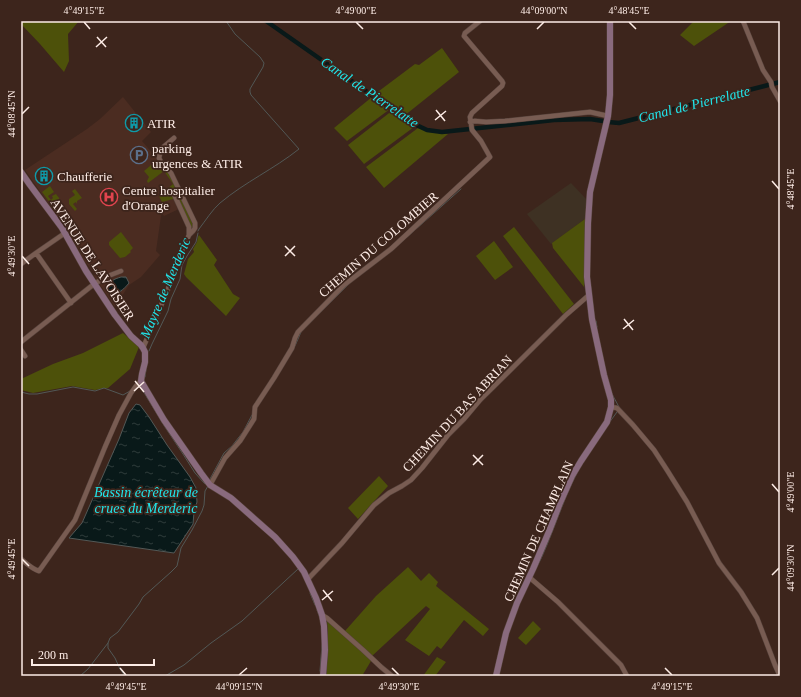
<svg xmlns="http://www.w3.org/2000/svg" width="801" height="697" viewBox="0 0 801 697" font-family="'Times New Roman',serif">
<defs>
<pattern id="water-ripples" width="26" height="14" patternUnits="userSpaceOnUse"><rect width="26" height="14" fill="#091919"/><path d="M2 4q2-2 4 0t4 0M15 11q2-2 4 0t4 0" fill="none" stroke="#2e3b3a"/></pattern>
</defs>
<rect width="100%" height="100%" fill="#3d251c"/>
<path fill="#3e3123" d="M571 183 587 200 585 219 551 244 527 214Z"/>
<path fill="#4b2c21" d="M123 97 151 132 142 141 169 173 174 184 179 209 164 216 162 213 161 216 156 251 160 255 141 277 129 285 115 307 94 276 95 274 83 259 78 248 71 236 25 170 87 129 100 119Z"/>
<path fill="#4d510a" d="M21 21H79L68 34 69 61 64 72 40 44 21 24Z
M694 21H731L694 46 680 35Z
M442 48 459 72 404 116 375 94 415 64 419 65Z
M372 97 390 109 347 141 334 128Z
M393 110 414 127 364 164 348 145Z
M418 128 428 131 448 134 384 188 366 167Z
M159 160 170 173 194 227 192 229 177 198 162 202 159 196 173 184 164 171 148 183 147 181 149 177 144 171 156 161Z
M50 186 54 192 48 196 51 200 53 198 52 196 56 194 59 198V200L61 203 60 205 58 203 53 207 42 192Z
M75 189 82 198 77 201V204L76 202 73 204 77 209 75 211 69 204V199L75 195 72 191Z
M585 219V278L584 287 553 248 552 243Z
M514 227 574 304 563 314 503 236Z
M121 232 133 248 130 251 131 252 125 257 120 258 109 245V242Z
M199 235 217 260 214 265 233 294 240 298 226 316 186 277 184 274 188 259 194 252 193 249 197 242 198 237Z
M494 241 513 267 495 280 476 256Z
M123 333 139 347 130 369 108 388H104L95 390 72 386 33 393 21 390V379L53 364 83 353Z
M379 476 388 486 358 519 348 508Z
M408 567 421 581 429 573 438 582 436 586 489 629 483 636 464 620 441 649 437 646 429 656 405 640 430 609 426 606 372 656 345 631 376 596Z
M327 620 368 657 371 661 362 676H326L328 651V633Z
M533 621 541 629 526 645 518 638Z
M437 657 446 662 435 676H423Z"/>
<path fill="url(#water-ripples)" stroke="#525856" d="M121 277H126L129 283C126 287 123 289 120 292 117 295 116 297 113 299 108 295 106 285 112 281 114 279 118 278 121 277Z
M136 404 140 405 149 417 167 445 190 477 196 488 197 502 194 512 193 524 174 553 69 538 82 523 119 439 129 413Z"/>
<g fill="none" stroke-linecap="round" stroke-linejoin="round">
<path stroke="#525856" stroke-width="1" d="M198 231 199 229C206 220 212 210 220 203 245 182 274 169 299 149L251 95 250 92V89L263 67 264 63 260 57 235 34 226 21
M397 246 461 189
M596 321 597 327
M295 346 301 332 349 284
M149 351 152 344 168 311 171 299 180 279 182 265 187 256 196 242 198 233
M145 377 146 370
M140 386 165 427 183 454 195 473 205 484
M21 392 29 394H37L73 387 95 391 104 388 123 395 130 391
M612 394 619 407
M609 423 617 412
M210 479 224 453 232 446 243 432 252 415
M536 569C552 538 561 503 578 471
M310 593 315 605
M317 610 320 618
M320 671 322 645
M80 676 88 669 108 643
M125 676 120 669 115 658 108 648V643L110 638 118 632 139 604 143 597 171 572 177 566 181 548 192 530 202 511 204 505 205 491 208 486
M165 676 184 665 211 643 242 621 298 569"/>
<path stroke="#091919" stroke-width="4.5" d="M266 21 393 110 410 122 427 130 442 132 554 120 590 119 603 121
M608 122 619 123 780 82"/>
<defs>
<path id="street" d="M743 21 763 70 771 82 772 87 780 101
M470 122 475 121 486 122 505 121 590 112 608 116
M173 192 189 227V235
M65 233 36 253 71 303
M21 264 36 253
M21 342 94 284 108 276 121 271
M143 348 168 289 176 264 189 235 193 231 195 228V223L171 173 161 162 159 158 161 149 174 138
M21 350 25 356
M611 407 617 408 633 425 654 450 667 470 687 502 719 563 741 592 757 618 775 665 780 676
M210 485 225 458 240 441 254 419 255 407 274 378 292 348 295 338 298 332 344 285 391 249 490 157 481 141 472 130 470 117 472 113 502 86 503 83 502 81 464 36 465 33 480 21
M21 559C26 563 32 569 39 571L75 520 105 447 119 415 131 393 136 386 141 381
M529 577 558 602 621 665 627 676
M308 579 342 543 374 505 389 493 402 486 411 480 422 468 448 435 464 419 480 400 566 315 589 295
M322 615 327 618 363 650 381 667 392 676"/>
<path id="secondary" d="M21 172 30 185 62 228 86 271 115 315 131 336 141 345 143 348 145 352V362L142 374 141 381 164 420 201 473 210 485 231 498 275 537 293 557 304 572 316 598 322 615 324 626 325 650 323 676
M496 676 506 633 517 603 533 569 550 529 560 503 572 476 581 461 607 422 611 407V400L604 375 592 319 587 277 588 223 590 192 608 116 610 95V21"/>
</defs>
<use href="#street" stroke="#57433c" stroke-width="5.5"/>
<use href="#secondary" stroke="#57433c" stroke-width="7"/>
<use href="#street" stroke="#785c52" stroke-width="4.5"/>
<use href="#secondary" stroke="#896a7d" stroke-width="6"/>
</g>
<path fill="none" stroke="#fdece6" stroke-width="1.5" d="M84 22 90 29M356 22 363 29M629 22 636 29M537 29 544 22M97 37 106 47M96 47 107 37M436 110 445 121M22 114 29 107M435 120 446 111M772 181 779 189M285 246 295 256M22 256 29 264M285 256 295 246M624 319 633 330M623 329 634 320M135 381 144 392M134 391 144 382M473 455 483 465M473 465 483 455M772 484 779 492M22 559 29 566M772 575 779 568M323 590 332 601M322 600 333 591M120 668 126 675M392 668 399 675M665 668 672 675M239 675 247 668"/>
<defs>
<symbol id="building-ring" viewBox="-11 -11 22 22"><circle r="9.5" fill="#3d251c" stroke="#0f9aa8" stroke-width="1.5"/><path d="M-4-6H4V6H1V3H-1V6H-4ZM-2.5-4.3h1.7v1.8h-1.7ZM.8-4.3h1.7v1.8H.8ZM-2.5-1h1.7V.8h-1.7ZM.8-1h1.7V.8H.8Z" fill="#0f9aa8"/></symbol>
<symbol id="parking-ring" viewBox="-11 -11 22 22"><circle r="9.5" fill="#3d251c" stroke="#5c6f8a" stroke-width="1.5"/><path d="M-3.5-5.5H1a3.5 3.5 0 0 1 0 7H-1V5.5H-3.5ZM-1-3.4V-.6H.8a1.4 1.4 0 0 0 0-2.8Z" fill="#5c6f8a"/></symbol>
<symbol id="hospital-ring" viewBox="-11 -11 22 22"><circle r="9.5" fill="#3d251c" stroke="#e0444e" stroke-width="1.5"/><path d="M-5-5h3v3.5h4V-5h3V5h-3V1.5h-4V5h-3Z" fill="#e0444e"/></symbol>
</defs>
<g fill-rule="evenodd">
<use href="#building-ring" x="124" y="113" width="20" height="20"/>
<use href="#parking-ring" x="129" y="145" width="20" height="20"/>
<use href="#building-ring" x="34" y="166" width="20" height="20"/>
<use href="#hospital-ring" x="99" y="187" width="20" height="20"/>
</g>
<g text-anchor="middle" stroke-width="3.5" stroke-linejoin="round" paint-order="stroke">
<g font-size="13" fill="#fdece6" stroke="#3d251c" text-anchor="start">
<text x="147" y="128">ATIR</text>
<text x="152" y="153">parking<tspan x="152" dy="15">urgences &amp; ATIR</tspan></text>
<text x="57" y="181">Chaufferie</text>
<text x="122" y="195">Centre hospitalier<tspan x="122" dy="15">d'Orange</tspan></text>
</g>
<g font-size="13" fill="#fdece6" stroke="#3d251c">
<text transform="translate(378 244) rotate(-41)" y="5">CHEMIN DU COLOMBIER</text>
<text transform="translate(93 259) rotate(57)" y="5">AVENUE DE LAVOISIER</text>
<text transform="translate(457 413) rotate(-47)" y="5">CHEMIN DU BAS ABRIAN</text>
<text transform="translate(538 531) rotate(-66)" y="5">CHEMIN DE CHAMPLAIN</text>
</g>
<g font-size="14" font-style="italic" fill="#20e6eb" stroke="#3d251c">
<text transform="translate(370 92) rotate(34)" y="5">Canal de Pierrelatte</text>
<text transform="translate(694 104) rotate(-14)" y="5">Canal de Pierrelatte</text>
<text transform="translate(165 288) rotate(-67)" y="5">Mayre de Merderic</text>
<text x="146" y="497">Bassin écrêteur de<tspan x="146" dy="16">crues du Merderic</tspan></text>
</g>
</g>
<rect width="801" height="697" fill="none" stroke="#3d251c" stroke-width="44"/>
<path d="M32 659v6h122v-6" fill="none" stroke="#fdece6" stroke-width="2"/>
<text x="38" y="659" font-size="12" fill="#fdece6" stroke="#3d251c" stroke-width="3" paint-order="stroke">200 m</text>
<rect x="22" y="22" width="757" height="653" fill="none" stroke="#fdece6" stroke-width="1.5"/>
<g font-size="10" text-anchor="middle" fill="#fdece6">
<text x="84" y="14">4°49'15"E</text>
<text x="356" y="14">4°49'00"E</text>
<text x="544" y="14">44°09'00"N</text>
<text x="629" y="14">4°48'45"E</text>
<text transform="translate(11 114) rotate(-90)" y="4">44°08'45"N</text>
<text transform="translate(790 189) rotate(-90)" y="4">4°48'45"E</text>
<text transform="translate(11 256) rotate(-90)" y="4">4°49'30"E</text>
<text transform="translate(790 492) rotate(-90)" y="4">4°49'00"E</text>
<text transform="translate(11 559) rotate(-90)" y="4">4°49'45"E</text>
<text transform="translate(790 568) rotate(-90)" y="4">44°09'30"N</text>
<text x="126" y="690">4°49'45"E</text>
<text x="239" y="690">44°09'15"N</text>
<text x="399" y="690">4°49'30"E</text>
<text x="672" y="690">4°49'15"E</text>
</g>
</svg>
